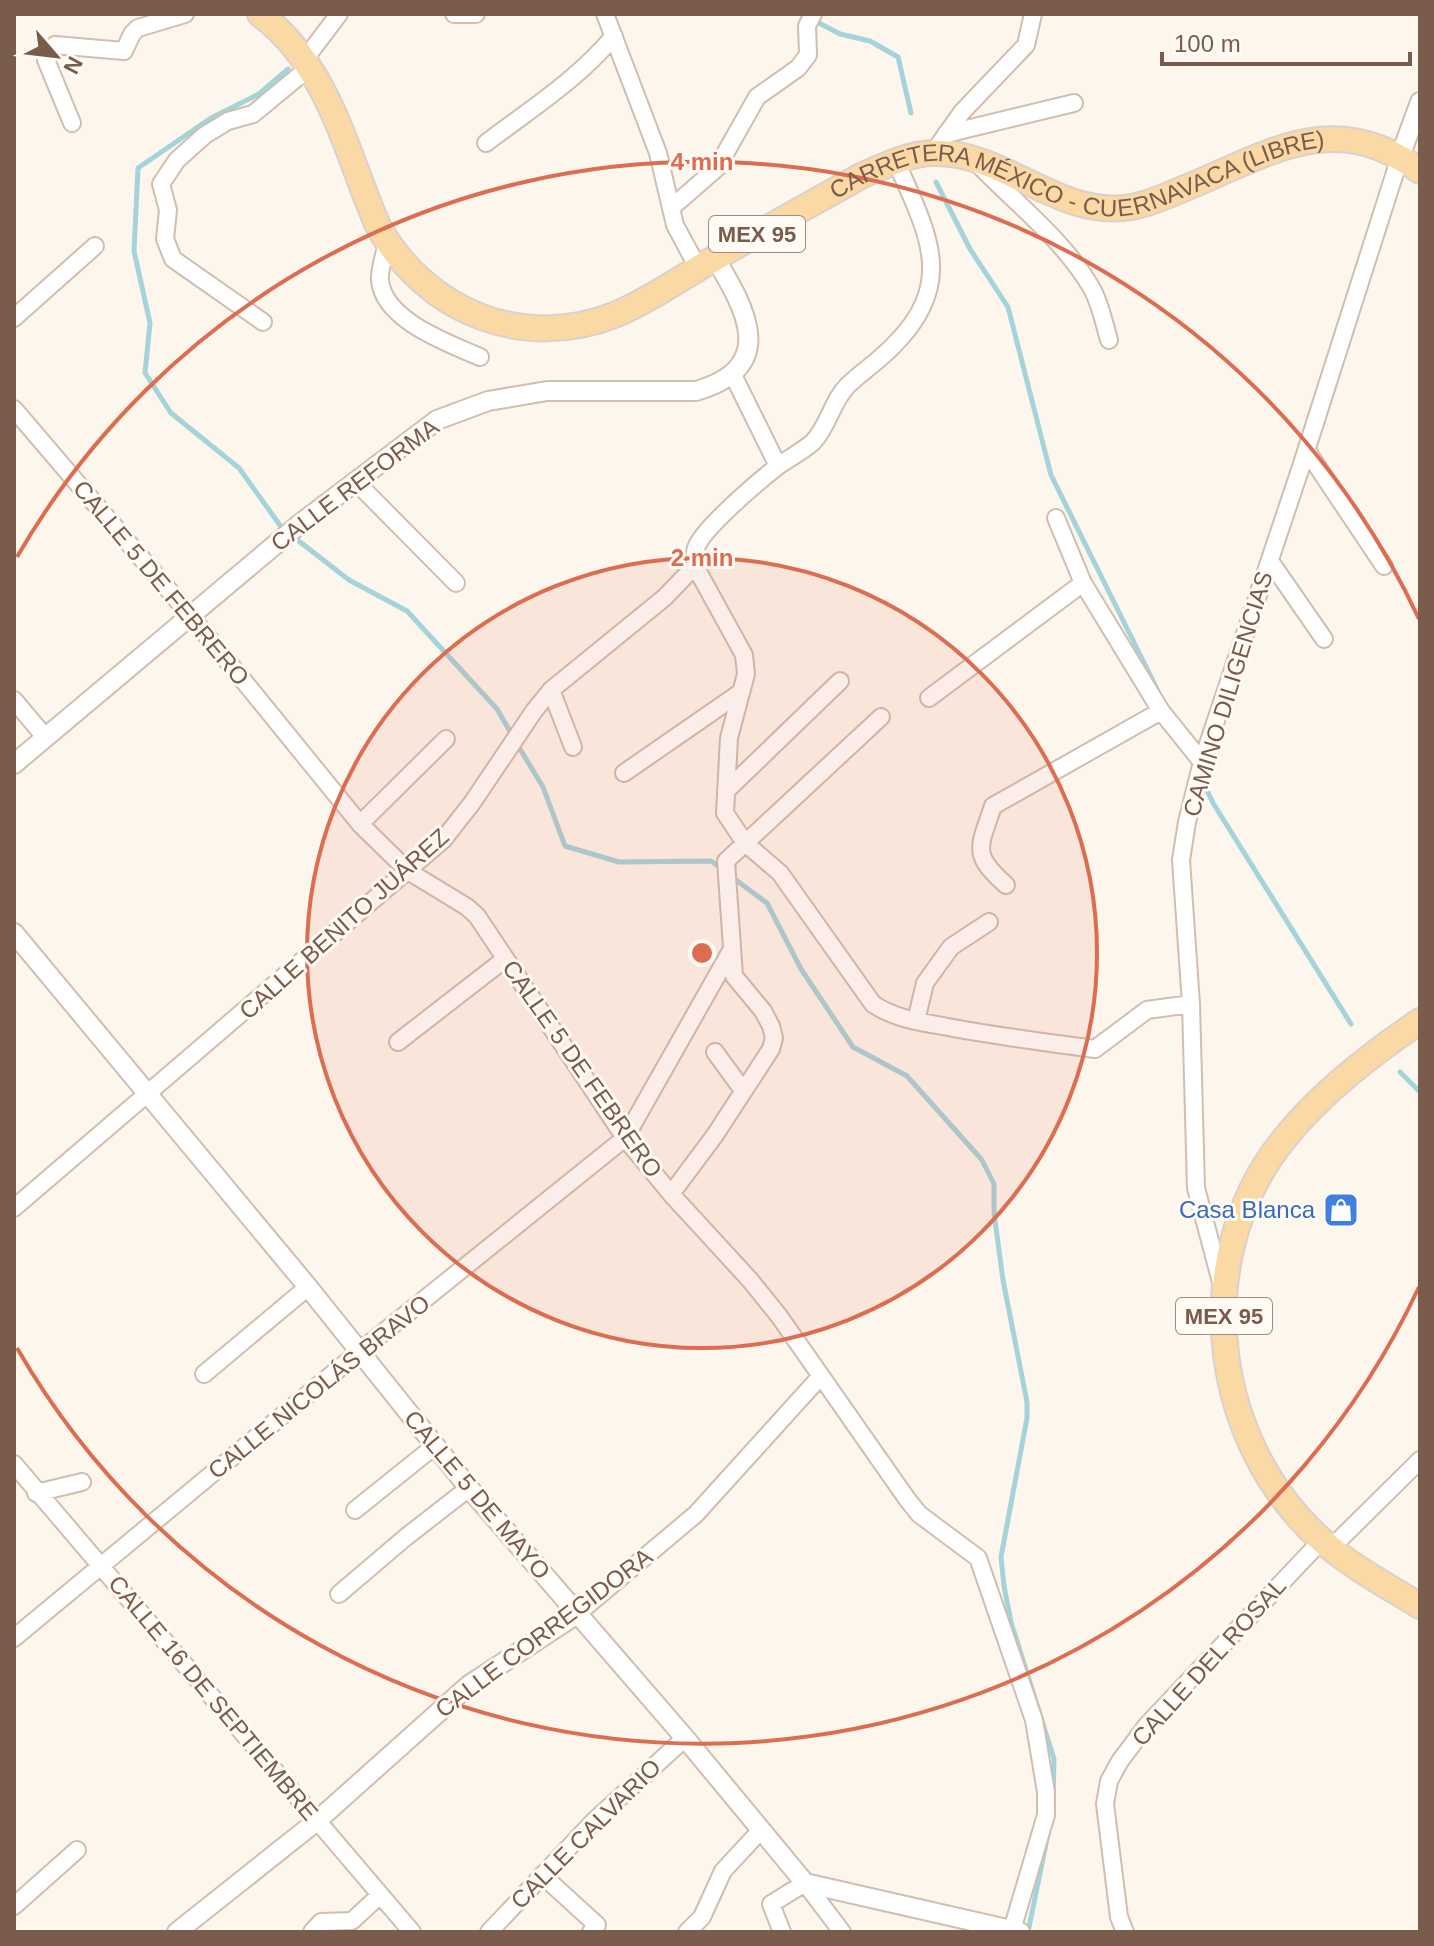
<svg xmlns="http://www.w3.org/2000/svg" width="1434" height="1946" viewBox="0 0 1434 1946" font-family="Helvetica,sans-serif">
<rect width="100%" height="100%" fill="#fdf6ec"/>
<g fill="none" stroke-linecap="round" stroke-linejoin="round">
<path stroke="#a5d3da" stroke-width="5" d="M802 14 840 34 870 41 898 57 911 113
M288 69 259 94 211 118 138 168 134 251 150 323 145 373 171 413 239 468 282 528 349 580 407 611 497 709 512 735
M936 182 970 249 1008 307 1051 475 1158 691
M517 744 543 787 565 846 619 862 711 861 721 868
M1203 782 1213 803 1351 1024
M732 877 767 903 801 969 853 1047 907 1076 982 1160 994 1184V1213L1003 1280 1027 1402V1418L1001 1557 1004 1586 1011 1622 1054 1759 1053 1808
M1400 1072 1420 1092
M1028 1932 1048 1834"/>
<defs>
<path id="minor" d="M454 14H476
M605 14 658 153 675 225 698 268
M305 59 339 14
M72 123 46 60 55 45 124 51 132 34 138 28 185 14
M946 134 1074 103
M486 143C532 108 577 80 614 36
M933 153 962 112 1026 45 1033 14
M977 163C1016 204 1062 238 1091 287 1100 302 1104 323 1109 340
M671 208 717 168 757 97 798 68 808 55 807 26 813 14
M387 243C385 254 379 269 380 280 383 320 448 343 480 357
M14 318 95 246
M263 322 173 259 165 239 168 210 161 184 177 160 205 135 228 121 253 114 310 67
M732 373 778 466
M14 409 190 615 360 824 408 871 467 907 477 916 625 1138 671 1194 750 1280 779 1316 907 1499 919 1514 978 1558 1034 1720 1046 1792V1815L1012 1930
M1307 451 1384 566
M356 482 456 583
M1056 518 1083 583 1161 711 1202 762
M1270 561 1324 639
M695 566 744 655 746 674 729 738 725 813 745 843 780 873 873 1004C894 1018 918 1022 943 1026 993 1036 1044 1042 1095 1049L1147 1010 1191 1004
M551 690 573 747
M929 698 1083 583
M14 700 45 737
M624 773 741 692
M726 791 840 681
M360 824 446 739
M1006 885C971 854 979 848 993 806L1161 711
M916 1021 925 983 951 947 989 922
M398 1042 505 959
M715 1052 742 1089
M671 1194 715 1135 771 1049 774 1038 771 1026 763 1011 734 976 726 861 881 717
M14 1208 443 840 472 803 534 711 551 690 664 598 695 566C695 561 694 552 696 548 703 528 760 480 778 466 789 458 803 451 813 442 829 425 832 401 848 385 863 371 880 360 894 345 958 281 926 231 896 161
M1222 1286 1196 1188 1191 1004 1181 860 1187 822 1202 762 1300 470 1400 157
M204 1374 308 1287
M14 1464 412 1932
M36 1493 82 1482
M355 1510 436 1445
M1331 1548 1420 1460
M339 1594 406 1537 469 1488
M577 1614 696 1514 820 1377
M14 1638 359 1352 625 1138 732 949
M542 1875 597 1925 591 1932
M14 1906 77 1850
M312 1932 321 1922 352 1921 380 1895
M489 1932 593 1822 685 1738
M687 1932 702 1917 723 1871 761 1830
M782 1932 771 1904 805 1883 842 1932
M1125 1932 1119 1917 1105 1804 1109 1781 1120 1761 1147 1725 1321 1541"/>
<path id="tertiary" d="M1400 157 1420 102
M14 764 301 523 437 420 488 401 547 391H696C778 367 747 311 715 258
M14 933 308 1287 469 1488 685 1738 805 1883 1020 1932
M177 1932 318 1820 469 1685 577 1614"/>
<g id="primary">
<path id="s1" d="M260 14C329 66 345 150 378 226 426 312 523 352 617 314 652 299 684 276 717 257 765 229 813 203 861 176 884 166 909 153 935 153 1005 152 1058 219 1131 207 1149 204 1166 196 1183 189 1267 155 1334 106 1420 171"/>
<path d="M1420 1021C1366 1058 1310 1101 1272 1155 1191 1273 1215 1443 1319 1538 1348 1565 1386 1585 1420 1606"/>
</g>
</defs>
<use href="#minor" stroke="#d1beb0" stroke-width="20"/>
<use href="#tertiary" stroke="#d1beb0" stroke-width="22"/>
<use href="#primary" stroke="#dad1cd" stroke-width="28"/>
<use href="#minor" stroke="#fff" stroke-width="16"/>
<use href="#tertiary" stroke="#fff" stroke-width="18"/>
<use href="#primary" stroke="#fbd9a5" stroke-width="24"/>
</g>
<circle cx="702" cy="953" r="395" fill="#dc6d51" fill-opacity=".12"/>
<g fill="none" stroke="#dc6d51" stroke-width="4">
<circle cx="702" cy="953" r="395"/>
<path d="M1419 1287A791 791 0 0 1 17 1348M17 557A791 791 0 0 1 1419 619"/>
</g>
<defs>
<symbol id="shop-square" viewBox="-11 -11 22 22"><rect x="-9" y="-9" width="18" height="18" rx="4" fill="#3f7fe0" stroke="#fffaf3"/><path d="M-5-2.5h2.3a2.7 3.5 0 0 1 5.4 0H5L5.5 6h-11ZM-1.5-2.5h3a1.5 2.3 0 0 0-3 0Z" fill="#fff"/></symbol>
</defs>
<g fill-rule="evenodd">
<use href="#shop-square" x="1321" y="1190" width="40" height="40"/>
</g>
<g text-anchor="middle" stroke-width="6" stroke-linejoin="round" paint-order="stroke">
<g fill="#fffaf3" stroke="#a28b7f" stroke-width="2">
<rect x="709" y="216" width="96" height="36" rx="6"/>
<rect x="1176" y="1298" width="96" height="36" rx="6"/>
</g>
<g font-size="22" font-weight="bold" fill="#7a5c4d">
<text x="757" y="242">MEX 95</text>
<text x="1224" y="1324">MEX 95</text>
</g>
<g font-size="24" fill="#7a5c4d" stroke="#fffaf3">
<text dy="8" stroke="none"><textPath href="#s1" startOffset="1034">CARRETERA MÉXICO - CUERNAVACA (LIBRE)</textPath></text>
<text transform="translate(355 485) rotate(-37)" y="8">CALLE REFORMA</text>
<text transform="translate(161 583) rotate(50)" y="8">CALLE 5 DE FEBRERO</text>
<text transform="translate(1228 694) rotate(-73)" y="8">CAMINO DILIGENCIAS</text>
<text transform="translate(344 924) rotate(-42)" y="8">CALLE BENITO JUÁREZ</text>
<text transform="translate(582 1069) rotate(55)" y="8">CALLE 5 DE FEBRERO</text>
<text transform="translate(319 1387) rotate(-39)" y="8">CALLE NICOLÁS BRAVO</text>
<text transform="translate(477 1495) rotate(50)" y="8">CALLE 5 DE MAYO</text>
<text transform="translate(544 1633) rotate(-37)" y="8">CALLE CORREGIDORA</text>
<text transform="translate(1209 1662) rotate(-48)" y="8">CALLE DEL ROSAL</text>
<text transform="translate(213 1698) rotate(50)" y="8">CALLE 16 DE SEPTIEMBRE</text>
<text transform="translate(586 1834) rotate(-45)" y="8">CALLE CALVARIO</text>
</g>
<g font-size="24" fill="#366cbe" stroke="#fffaf3" text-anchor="end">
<text x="1315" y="1218">Casa Blanca</text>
</g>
</g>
<circle cx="702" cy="953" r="12" fill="#dc6d51" stroke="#fffaf3" stroke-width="4"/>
<g font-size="24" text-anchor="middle" font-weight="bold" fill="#dc6d51" stroke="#fffaf3" stroke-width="6" stroke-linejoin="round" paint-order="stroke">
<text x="702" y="170">4 min</text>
<text x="702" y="566">2 min</text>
</g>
<rect width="1434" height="1946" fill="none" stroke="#7a5c4d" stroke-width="32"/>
<g transform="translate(56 56) rotate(118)" stroke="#fffaf3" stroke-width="6" paint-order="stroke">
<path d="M0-6L14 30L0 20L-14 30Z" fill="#7a5c4d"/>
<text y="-12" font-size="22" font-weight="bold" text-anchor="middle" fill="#7a5c4d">N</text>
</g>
<path d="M1162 52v12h248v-12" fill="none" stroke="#7a5c4d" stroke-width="4"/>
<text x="1174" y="52" font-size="24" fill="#7a5c4d" stroke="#fffaf3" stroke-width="6" paint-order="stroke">100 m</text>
</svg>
